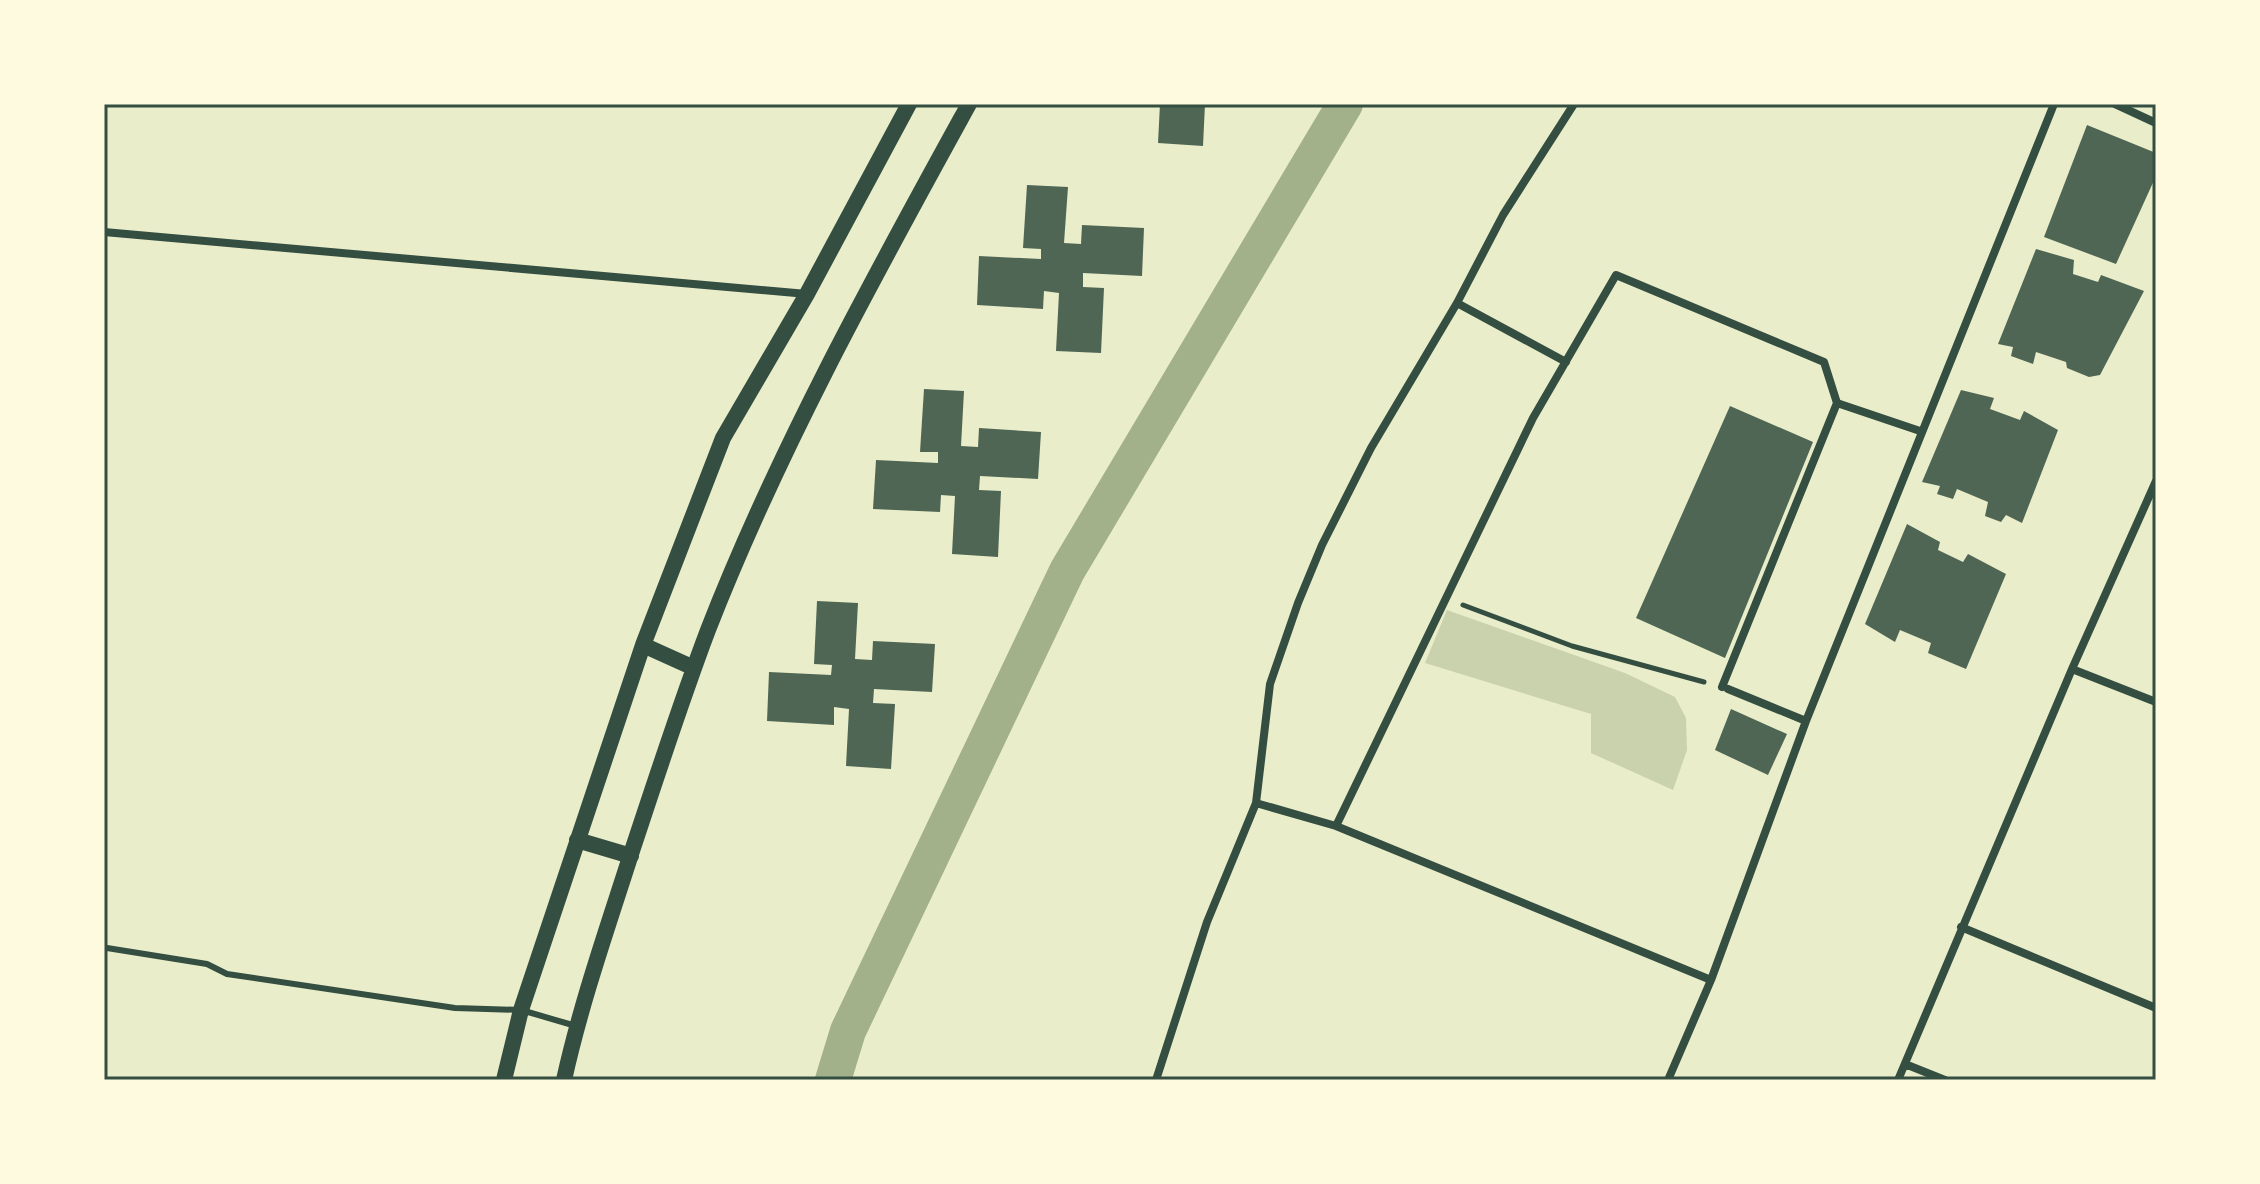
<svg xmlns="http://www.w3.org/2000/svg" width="2260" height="1184" viewBox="0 0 2260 1184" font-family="'Public Sans',sans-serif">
<rect width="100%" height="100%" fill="#e9edc9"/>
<path fill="#cad2ad" d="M1447 610 1625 673 1675 697 1686 718 1687 750 1673 790 1591 753V714L1425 663Z"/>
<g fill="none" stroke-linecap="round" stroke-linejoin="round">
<path stroke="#a3b18a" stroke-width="36" d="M833 1080 848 1031 1067 571 1345 104"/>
</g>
<path fill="#4f6655" d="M1160 104H1205L1203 146 1158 143Z
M2087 125 2156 153V176L2116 264 2044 237Z
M1027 185 1068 187 1064 243 1081 244 1082 225 1144 228 1142 276 1083 273V287L1104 288 1101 353 1056 351 1059 293 1044 291 1043 309 977 305 979 256 1041 259V249L1023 248Z
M2036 249 2074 260 2073 274 2098 282 2101 275 2144 291 2100 375 2089 377 2067 368 2066 362 2036 352 2033 364 2011 356 2013 347 1998 344Z
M924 389 964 391 961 446 978 447 979 428 1041 432 1038 479 980 476 979 490 1001 491 998 557 952 554 955 496 941 495 940 512 873 509 876 460 938 463V452H920Z
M1961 390 1994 398 1990 409 2020 420 2024 411 2058 430 2022 523 2006 515 2001 522 1985 516 1988 502 1957 489 1953 499 1937 494 1940 486 1922 482Z
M1730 406 1813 442 1725 658 1636 618Z
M1907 524 1940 542 1938 550 1963 562 1968 554 2006 574 1966 669 1928 653 1931 643 1900 630 1895 642 1865 624Z
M817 601 858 603 855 659 872 660 873 641 935 644 932 692 874 689 873 703 895 704 891 769 846 766 849 709 834 707V725L767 721 769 672 831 675 832 665 814 664Z
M1731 709 1787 734 1768 775 1715 750Z"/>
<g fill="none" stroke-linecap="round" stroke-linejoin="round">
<path stroke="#344e41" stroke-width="5" d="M1463 605 1572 646 1704 682"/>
<path stroke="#344e41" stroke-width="6" d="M107 948 207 964 227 974 455 1008 521 1010 576 1026"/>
<path stroke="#344e41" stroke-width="8" d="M2115 104 2156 123
M104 232 807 294
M1457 303 1566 362
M1837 403 1920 431
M2072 669 2156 702
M1728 689 1806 721
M1256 803 1336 826 1711 980
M1336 826 1533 418 1616 275 1824 362 1837 403 1722 687
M1961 927 2156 1008
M1905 1064 1945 1080
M1156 1080 1207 922 1256 803 1270 684 1298 603 1322 545 1371 448 1457 303 1503 215 1574 104
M1668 1080 1711 980 1806 721 2054 104
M1898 1080 2072 669 2156 481"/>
<path stroke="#344e41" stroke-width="16" d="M643 645 694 668
M577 840 631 856
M504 1080 521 1010 643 645 723 438 807 294 909 104
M564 1080C581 1003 607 929 631 854 656 779 680 704 708 630 779 448 875 275 969 104"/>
</g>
<rect width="2260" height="1184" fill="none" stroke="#fefae0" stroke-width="212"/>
<rect x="106" y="106" width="2048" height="972" fill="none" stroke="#344e41" stroke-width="3"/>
</svg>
